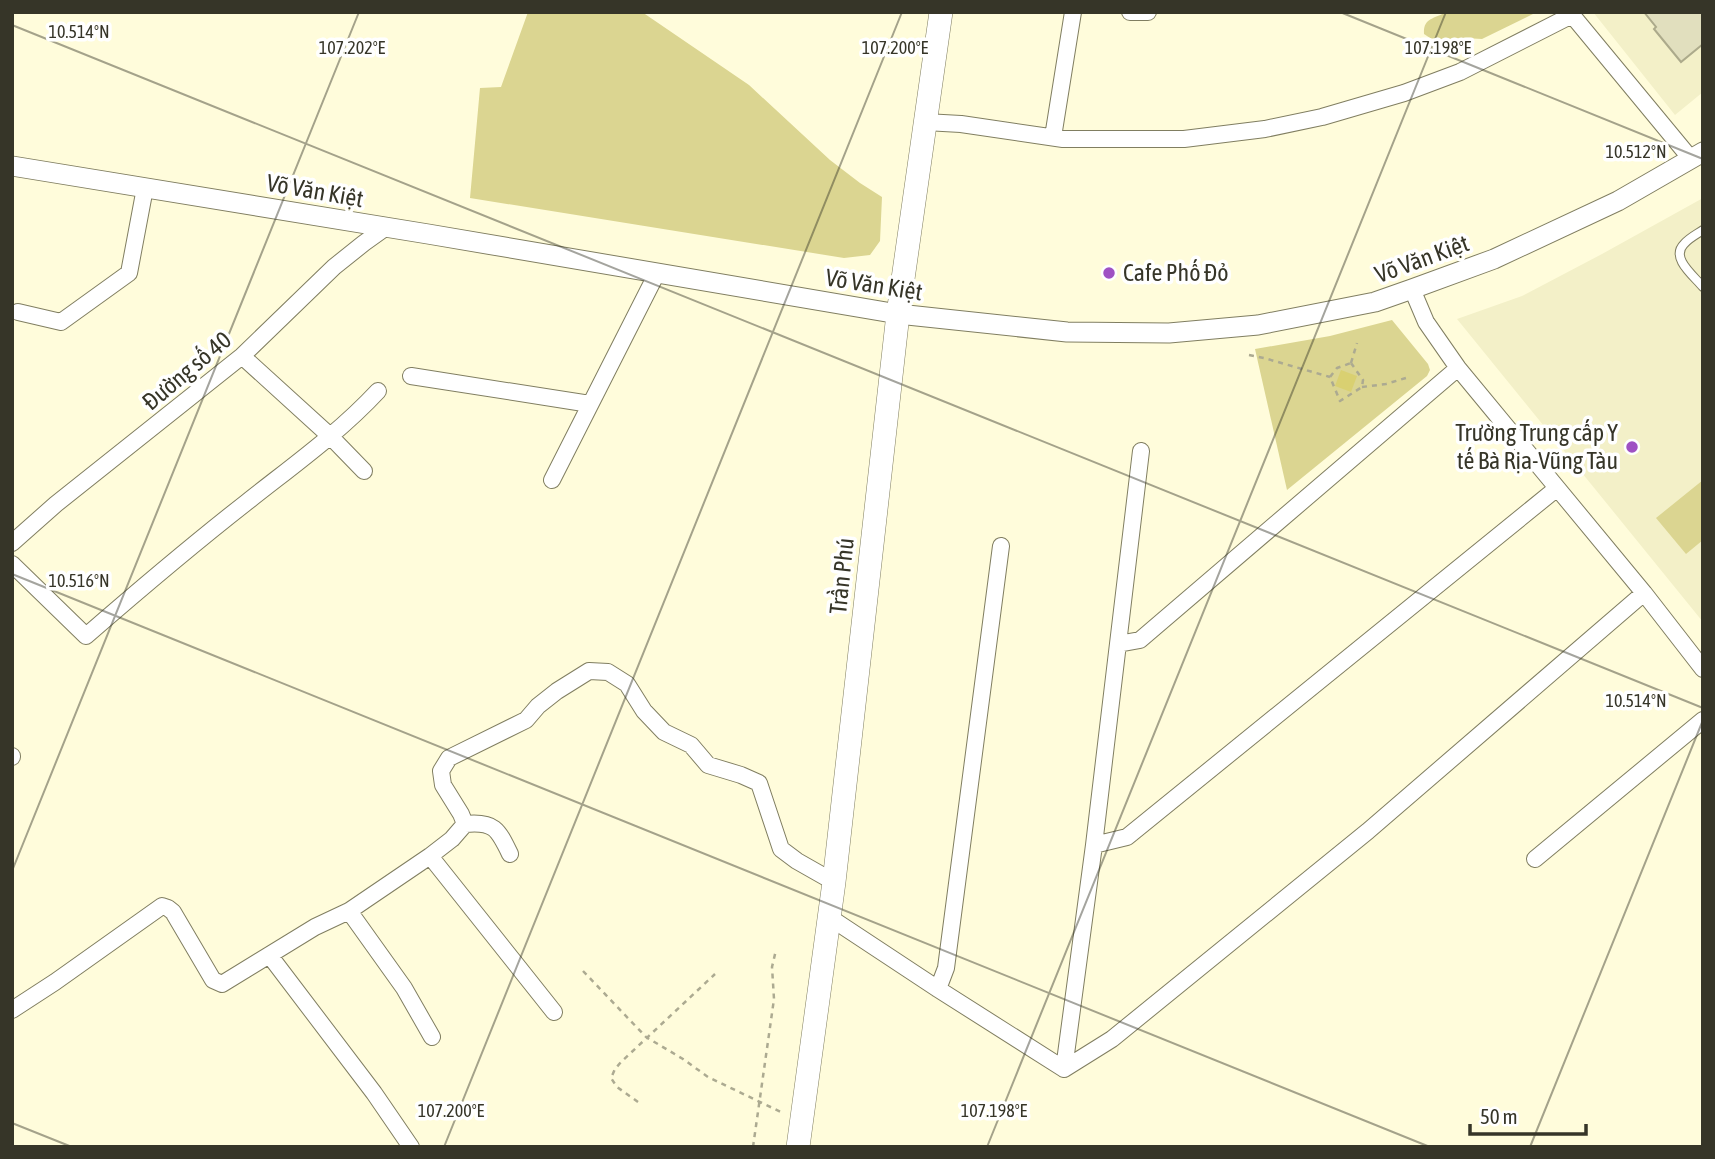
<svg xmlns="http://www.w3.org/2000/svg" width="1715" height="1159" viewBox="0 0 1715 1159" font-family="'Asap Condensed',sans-serif">
<rect width="100%" height="100%" fill="#fffcdb"/>
<path fill="#f3f0c8" d="M1593 12H1703V92L1675 115Z
M1703 198V622L1457 319 1522 296 1602 254Z"/>
<path fill="#dbd591" d="M528 12H642L749 85 830 160 860 183 882 197 880 241 870 255 844 258 470 198 480 88 501 87Z
M1446 12H1535V13L1482 39 1465 38 1440 40 1430 38 1424 34C1423 18 1434 19 1446 12Z
M1392 320 1428 364 1430 370 1427 376 1287 490 1255 349 1330 336Z
M1703 480V540L1686 554 1656 518Z"/>
<path fill="#d9d071" d="M1341 370 1357 376 1351 392 1335 386Z"/>
<path fill="#e1dfbe" stroke="#acaa8b" stroke-width="2" d="M1644 12H1703V44L1681 62 1654 29 1656 27Z"/>
<g fill="none" stroke-linecap="round" stroke-linejoin="round">
<defs>
<path id="service" d="M1703 230C1697 234 1689 238 1684 244 1670 258 1694 276 1703 287"/>
<path id="minor" d="M1130 12H1148
M925 122 961 124 1063 139H1184L1265 129 1322 117 1404 93 1460 72 1572 15 1691 159
M1053 137 1073 12
M1412 289 1426 322 1458 368 1644 593 1703 669
M18 312 61 322 129 273 145 188
M242 356 330 436 364 471
M411 376 590 404
M552 480 657 273
M12 543 56 504 242 356 334 267 364 243 385 228
M12 564 86 636C139 590 192 545 247 502 291 467 339 433 378 391
M1118 644 1140 640 1458 368
M12 756V757
M465 824 461 814 443 785 441 771 449 758 526 720 538 706 557 691 589 671 608 672 627 684 644 711 664 732 691 745 708 765 741 775 759 783 781 849 797 861 834 882
M1094 845 1127 837 1556 489
M430 856 554 1012
M1535 859 1703 720
M349 911 404 988 432 1037
M829 917 938 989 1064 1069
M270 956 374 1093 411 1147
M938 989 946 968 1001 546
M12 1010 55 982 162 906 168 908 173 912 213 980 222 984 315 927 349 911 430 856 452 839 465 824C494 821 498 829 510 854
M1064 1069 1112 1039 1368 831 1644 593
M1064 1069 1094 845 1141 451"/>
<path id="tertiary" d="M12 166 428 234 898 314 1067 332 1169 333 1258 325 1375 302 1412 289 1494 259 1618 201 1703 152"/>
<path id="secondary" d="M798 1147 834 882 898 314 941 12"/>
</defs>
<use href="#service" stroke="#807e61" stroke-width="10"/>
<use href="#minor" stroke="#807e61" stroke-width="18"/>
<use href="#tertiary" stroke="#807e61" stroke-width="21"/>
<use href="#secondary" stroke="#807e61" stroke-width="24"/>
<path stroke="#acaa91" stroke-width="2.5" stroke-dasharray="5 5" stroke-linecap="butt" d="M1249 355 1264 358 1330 377
M1351 363 1363 380 1362 387 1340 401 1330 377 1337 368Z
M1351 363 1357 343
M1362 387 1386 384 1409 377
M583 971 646 1037 683 1059 708 1077 783 1113
M638 1102 617 1087 611 1078 615 1069 621 1062 715 974
M753 1147 774 999 772 967 776 950"/>
<use href="#service" stroke="#fff" stroke-width="8"/>
<use href="#minor" stroke="#fff" stroke-width="16"/>
<use href="#tertiary" stroke="#fff" stroke-width="19"/>
<use href="#secondary" stroke="#fff" stroke-width="23"/>
</g>
<path fill="none" stroke="#363528" stroke-width="2" stroke-opacity="0.45" d="M1340 12 1703 159M12 25 1703 708M12 574 1430 1147M12 871 359 12M12 1123 72 1147M444 1147 902 12M987 1147 1446 12M1530 1147 1703 720"/>
<g fill="#9f51c3" stroke="#fff" stroke-width="2.5">
<circle cx="1109" cy="273" r="7"/>
<circle cx="1632" cy="447" r="7"/>
</g>
<g text-anchor="middle" stroke-width="7" stroke-linejoin="round" paint-order="stroke">
<g font-size="24" fill="#363528" stroke="#fff">
<text transform="translate(315 191) rotate(10)" y="8">Võ Văn Kiệt</text>
<text transform="translate(1422 259) rotate(-20)" y="8">Võ Văn Kiệt</text>
<text transform="translate(874 285) rotate(9)" y="8">Võ Văn Kiệt</text>
<text transform="translate(187 371) rotate(-40)" y="8">Đường số 40</text>
<text transform="translate(842 576) rotate(-84)" y="8">Trần Phú</text>
</g>
<g font-size="24" fill="#363528" stroke="#fff" text-anchor="start">
<text x="1123" y="281">Cafe Phố Đỏ</text>
<text x="1618" y="441" text-anchor="end">Trường Trung cấp Y<tspan x="1618" dy="28">tế Bà Rịa-Vũng Tàu</tspan></text>
</g>
</g>
<g font-size="18" text-anchor="middle" fill="#363528" stroke="#fff" stroke-width="7" stroke-linejoin="round" paint-order="stroke">
<text x="79" y="38">10.514°N</text>
<text x="895" y="54">107.200°E</text>
<text x="352" y="54">107.202°E</text>
<text x="1438" y="54">107.198°E</text>
<text x="1636" y="158">10.512°N</text>
<text x="79" y="587">10.516°N</text>
<text x="1636" y="707">10.514°N</text>
<text x="451" y="1117">107.200°E</text>
<text x="994" y="1117">107.198°E</text>
</g>
<rect width="1715" height="1159" fill="none" stroke="#363528" stroke-width="28"/>
<path d="M1470 1124v10h116v-10" fill="none" stroke="#363528" stroke-width="3.5"/>
<text x="1480" y="1124" font-size="21" fill="#363528" stroke="#ffffff" stroke-width="5" paint-order="stroke">50 m</text>
</svg>
